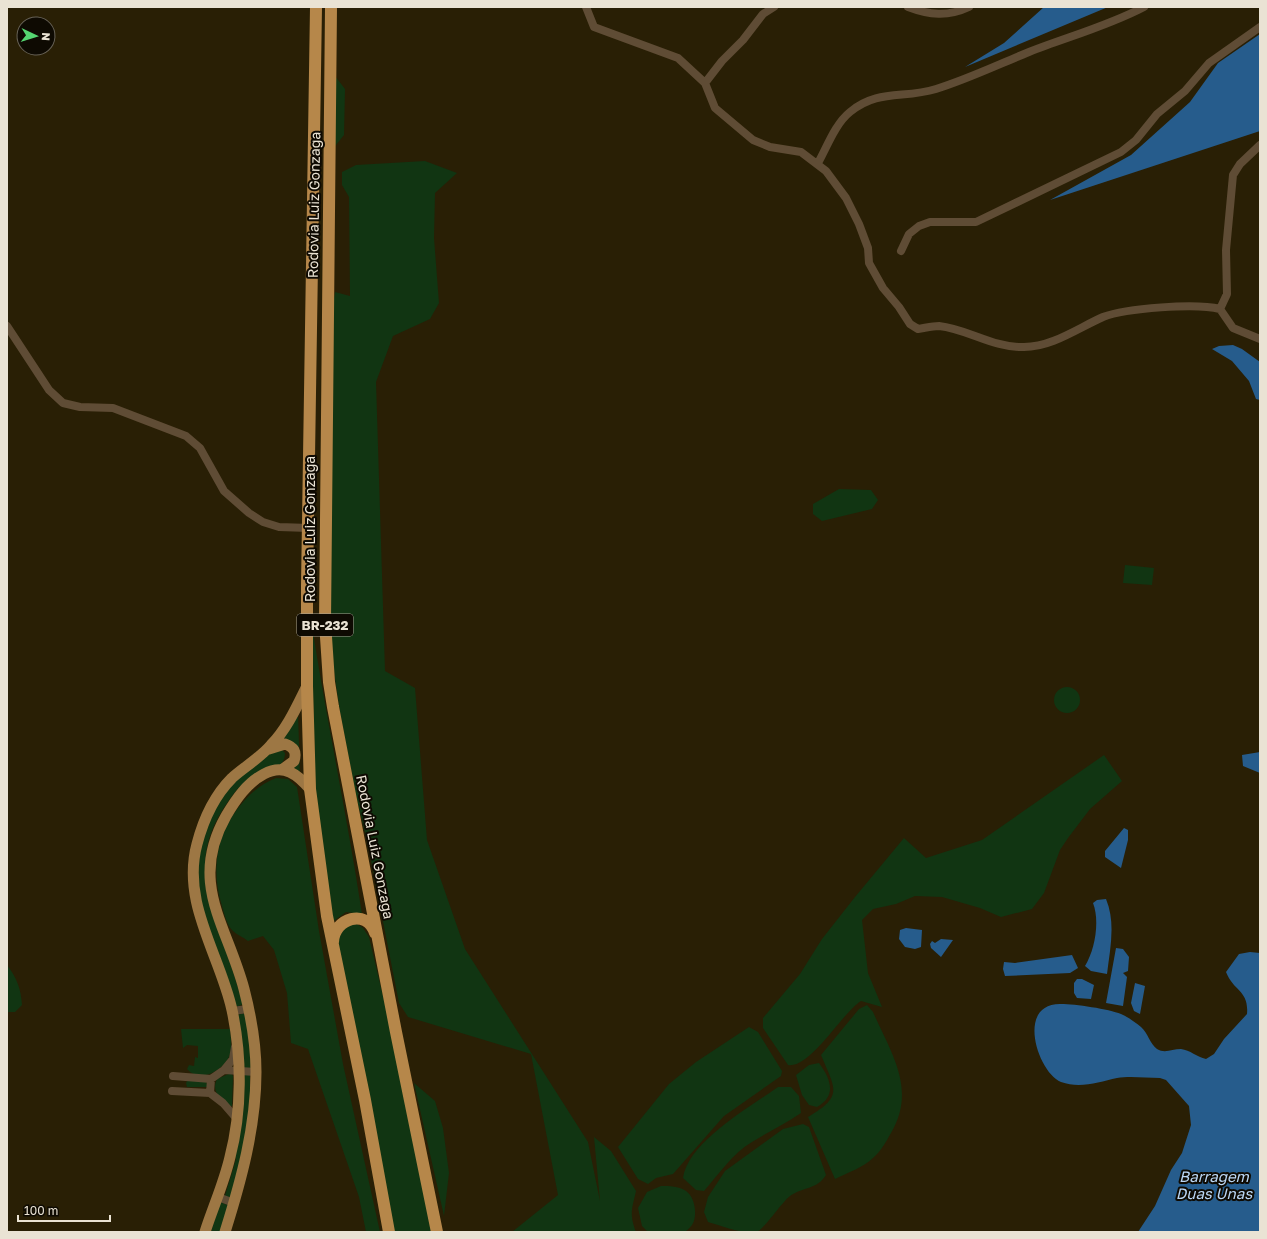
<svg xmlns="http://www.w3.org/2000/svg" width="1267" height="1239" viewBox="0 0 1267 1239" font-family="'Golos Text',sans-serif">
<rect width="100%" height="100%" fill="#291f05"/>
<path fill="#113512" d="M332 72 345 89 344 135 332 150Z
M425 161 457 173 435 193 434 238 439 303 430 319 393 336 376 382 385 671 415 688 427 840 465 949 588 1142 600 1201 594 1137 611 1151 636 1191C632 1209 629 1214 636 1232H512L558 1195 531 1054 408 1017 399 1003 368 845 356 796 340 712 331 651V318L335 292 350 296 349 197 342 185V172L356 165Z
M839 489 871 490 878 500 872 509 822 521 813 514V504Z
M1125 565 1154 568 1152 585 1123 583Z
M311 619C326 718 347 815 362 914L346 912 331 923 317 846Z
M1054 700a13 13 0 1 1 26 0a13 13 0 1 1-26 0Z
M298 712 300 775 287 769 297 755 281 743Z
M282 750 285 753C285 772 260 772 247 781 237 787 229 800 223 809 192 858 207 896 224 945 231 965 237 984 243 1004L239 1006H233L196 896 198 847 219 796 261 755Z
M1104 755 1122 781 1090 809 1068 838 1060 850 1044 893 1032 909 1001 917 980 908 942 897 915 896 896 904 873 909 862 920 868 973 882 1007 861 1001C842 1013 810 1069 788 1065L763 1028V1018L800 974 822 939 855 897 904 838 926 858 982 840Z
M276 778 288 779 297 787 319 931 343 1064 380 1232H366L359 1197 308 1049 291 1043 287 993 274 950 263 936 248 941C243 937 237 935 233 931 227 926 224 913 222 906 210 868 217 830 244 801 254 790 263 783 276 778Z
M357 924 363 928 369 937 427 1182 437 1232H389L335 945 346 925Z
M7 965C17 978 21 989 22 1005L15 1012H7Z
M867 1005 873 1012C891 1053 917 1089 891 1133 886 1142 881 1151 873 1158 864 1167 847 1173 835 1179L808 1117C844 1096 835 1089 821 1055L859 1009Z
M246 1013 252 1069H241L236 1015Z
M749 1027 758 1032 782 1071 781 1076 724 1116 673 1174 656 1178 648 1184 638 1179 618 1147 669 1084 696 1062Z
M181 1029H230C231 1038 232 1046 230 1054 225 1070 200 1084 187 1069L189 1065 194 1066 195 1057 198 1058V1046L187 1045 183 1048Z
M819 1063C831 1079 837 1096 817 1107L809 1105 802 1095 796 1075 809 1065Z
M231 1073 233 1076 232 1106H228C220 1097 211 1092 217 1079Z
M242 1073 250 1074V1125L231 1198 225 1196 236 1159 234 1156Z
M188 1080 206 1081 208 1087H187L186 1083Z
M414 1083 435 1101 443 1128 449 1173 444 1216Z
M778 1087H791L799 1096 801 1113C785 1124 768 1132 752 1142 732 1154 719 1174 704 1191L696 1190 683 1178C688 1142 750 1107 778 1087Z
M803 1124 809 1127 826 1175C817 1190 802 1187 790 1196 781 1203 763 1231 756 1232 741 1234 722 1226 708 1222L704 1212 708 1197 725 1171 783 1129Z
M661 1186C670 1186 678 1186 686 1191 695 1197 698 1216 692 1225 690 1228 687 1230 685 1232H648L642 1226 638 1208 647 1192Z
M220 1202 230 1206 222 1232H211Z"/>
<path fill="#265c8c" d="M1044 7H1108L965 67 1004 43Z
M1260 34V131L1050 200 1131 155 1190 102 1218 63Z
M1233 345 1242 349 1260 362V400L1256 399 1249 381 1232 361 1212 349 1219 346Z
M1260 752V773L1243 766 1242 755Z
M1124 828 1128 830V840L1121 868 1105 857V851Z
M1106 899C1116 923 1110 949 1107 974L1091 971 1085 966C1095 950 1100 921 1093 903L1097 900Z
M906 928 922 930 921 947 915 949 905 947 899 939 900 930Z
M941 939 953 940 941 957 931 948 930 944 932 941 935 943Z
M1116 948 1123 949 1129 957 1128 971 1123 973 1127 977 1123 1006 1106 1003Z
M1250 952 1260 953V1232H1138L1155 1206 1171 1170 1182 1153 1191 1125 1189 1106 1166 1080 1160 1078C1146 1078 1130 1076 1117 1078 1099 1082 1080 1089 1061 1082 1038 1073 1015 1003 1061 1004 1075 1004 1109 1009 1121 1014 1128 1017 1136 1023 1141 1027 1148 1033 1150 1044 1157 1049 1165 1054 1172 1049 1181 1049 1190 1050 1197 1057 1206 1059L1214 1054 1224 1039 1247 1014C1249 990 1234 992 1226 972L1239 954Z
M1072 955 1078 968 1070 973 1005 976 1003 969 1004 962 1015 963Z
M1077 979H1082L1094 985 1091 999 1077 998 1074 993V983Z
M1135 983 1145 986 1140 1014 1134 1011 1131 1003Z"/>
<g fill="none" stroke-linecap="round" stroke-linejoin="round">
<path stroke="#5f4c35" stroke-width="8" d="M586 7 594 27 678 58 705 83 715 108 753 140 770 147 801 152 826 171 846 198 859 224 868 248 869 263 883 288 899 307 910 324 918 329C925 328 932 326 939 326 968 329 993 348 1024 347 1052 347 1078 328 1103 317 1126 308 1196 303 1220 309L1227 294 1226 250 1233 175 1240 164 1260 145
M908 7C929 15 948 17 969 7
M705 83 722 61 743 40 763 14 774 7
M818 163C827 147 835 124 850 112 878 89 903 99 936 89 968 79 997 65 1029 52 1067 37 1108 26 1144 7
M901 251 909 234 919 226 930 222H976L1121 152 1136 140 1157 114 1185 91 1209 63 1260 27
M1220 309 1233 328 1260 339
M7 326 49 390 63 403 80 407 113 408 186 436 200 448 224 491 249 513 263 522 279 527 309 528
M232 1011 248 1009
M224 1070 233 1059 235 1047
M173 1076 211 1079
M172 1091 210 1093
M236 1118 223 1103 210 1093 211 1079 224 1070 256 1072
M218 1197 234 1203"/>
<path stroke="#9d7744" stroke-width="11" d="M269 749 285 744C294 747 297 752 294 761L283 769
M205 1232C213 1207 224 1183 230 1157 242 1111 242 1057 232 1010 220 955 181 903 197 844 203 821 214 796 232 778 244 767 260 758 271 745 287 729 297 706 307 686
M225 1232C241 1181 256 1127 256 1072 256 1045 251 1016 244 989 227 925 188 883 226 816 236 799 247 783 264 774 284 763 298 775 310 789"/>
<path stroke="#b6874a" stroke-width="12" d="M316 7 307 586V686L310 789 327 916 365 1100 389 1232
M331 7 325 622 329 682 333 707 396 1032 437 1232
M333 942C334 918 367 908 375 933"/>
</g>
<g text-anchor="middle" stroke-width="4" stroke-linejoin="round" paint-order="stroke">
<rect fill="#0e0a02" stroke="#a8a295" stroke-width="1" x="297" y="614" width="56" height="22" rx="3"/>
<g font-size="13" font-weight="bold" fill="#eae3d4">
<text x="325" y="630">BR-232</text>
</g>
<g font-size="14" fill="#eae3d4" stroke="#0e0a02">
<text transform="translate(314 205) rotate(-89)" y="5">Rodovia Luiz Gonzaga</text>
<text transform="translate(310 529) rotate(-90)" y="5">Rodovia Luiz Gonzaga</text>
<text transform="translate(375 847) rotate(79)" y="5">Rodovia Luiz Gonzaga</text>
</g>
<g font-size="15" font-style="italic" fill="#bbd7f5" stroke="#0e0a02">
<text x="1214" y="1182">Barragem<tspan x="1214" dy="17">Duas Unas</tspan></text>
</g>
</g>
<rect width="1267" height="1239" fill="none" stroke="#eae3d4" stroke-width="16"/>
<g transform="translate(36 36) rotate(94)"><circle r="19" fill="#0e0a02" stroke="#666156"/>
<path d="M0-3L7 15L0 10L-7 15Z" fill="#55d671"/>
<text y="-6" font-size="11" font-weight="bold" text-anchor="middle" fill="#eae3d4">N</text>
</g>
<path d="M18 1215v6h92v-6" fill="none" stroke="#eae3d4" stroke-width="2"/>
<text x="24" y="1215" font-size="12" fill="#eae3d4" stroke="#0e0a02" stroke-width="3" paint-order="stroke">100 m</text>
</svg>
